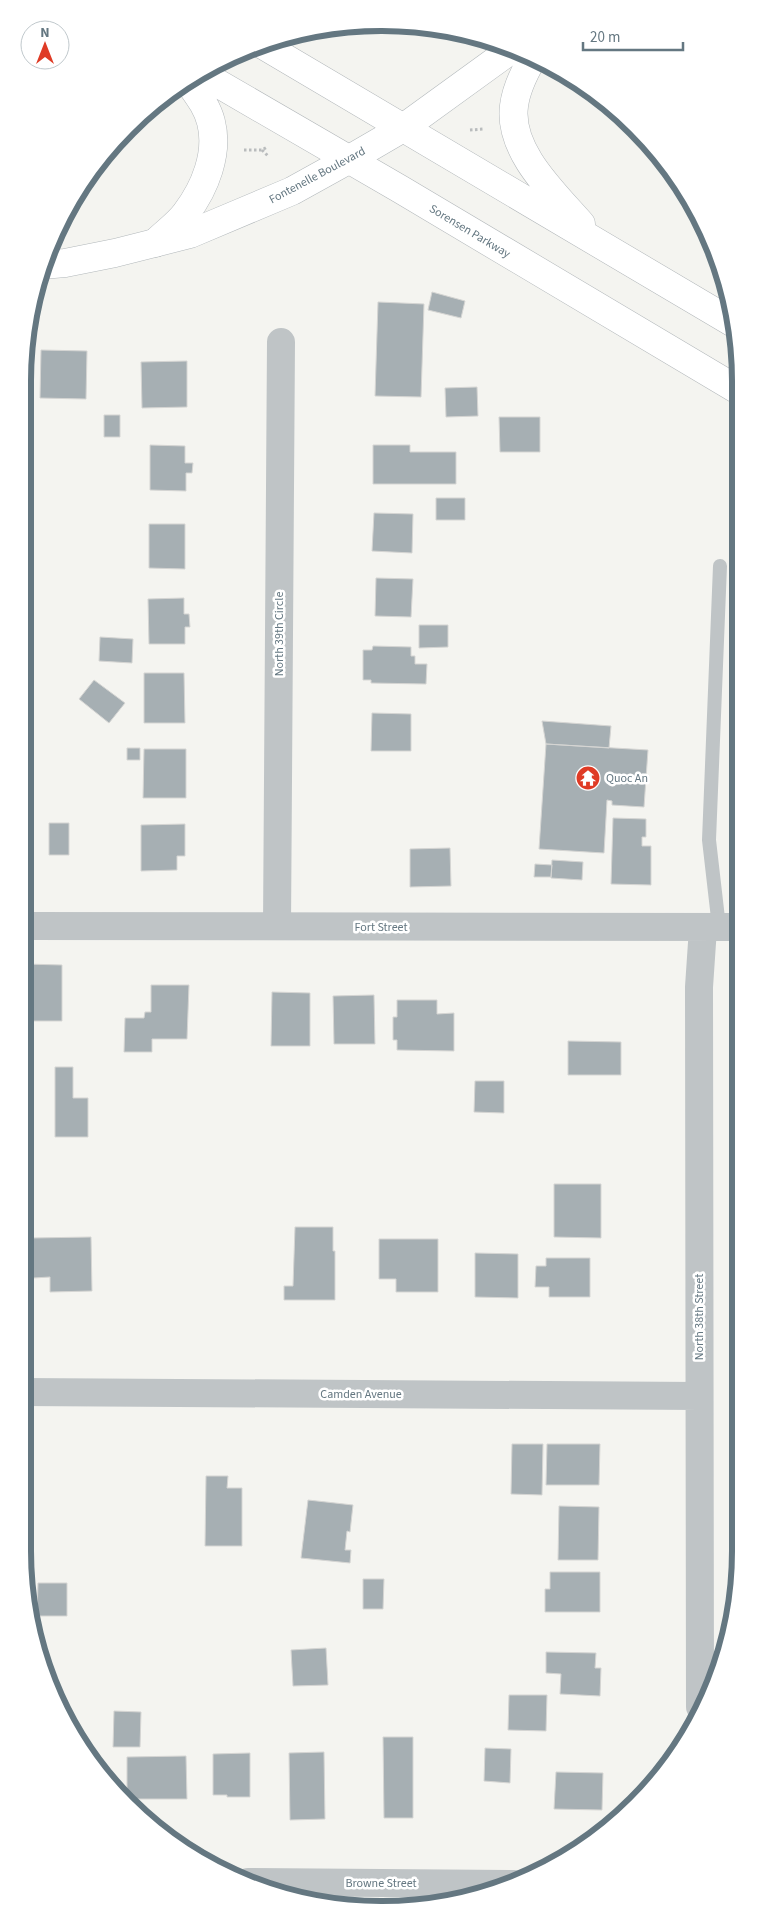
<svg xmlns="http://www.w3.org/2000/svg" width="763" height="1932" viewBox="0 0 763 1932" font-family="'Source Sans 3',sans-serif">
<rect width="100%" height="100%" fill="#f4f4f0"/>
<path fill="#a6afb3" stroke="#d5d5d3" d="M432 292 465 301 461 318 428 310Z
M378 302 424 304 421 397 375 396Z
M41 350 87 351 86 399 40 398Z
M187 361V407L142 408 141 362Z
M477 387 478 416 446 417 445 388Z
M22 402H25V445H22Z
M104 415H120V437H104Z
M499 417H540V452H500Z
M150 445 185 446V463H193L192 473H186V491L150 490Z
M373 445H410V452H456V484H373Z
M436 498H465V520H436Z
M374 513 413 514 412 553 372 551Z
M149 524H185V569L149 568Z
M376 578 413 579 411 617 375 616Z
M184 598V614H189L190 627H185V644H149L148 599Z
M419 625H448V647L419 648Z
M100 637 133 639 132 663 99 661Z
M373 646 411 647V656H415V664H427L426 684 371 683V680H363V650H372Z
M144 673H184L185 723H144Z
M94 680 125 703 109 723 79 699Z
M372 713 411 714V751H371Z
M542 721 611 726 609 748 546 744Z
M546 744 648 750 644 807 612 805V801L607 800 604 853 539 849Z
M127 748H140V760H127Z
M144 749H186V798H143Z
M613 818 646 819V837H642V846H651V885L611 884Z
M49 823H69V855H49Z
M185 824V856H177V870L141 871V825Z
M450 848 451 886 410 887V849Z
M552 860 583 862 582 880 551 878Z
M535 864 552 865 551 877H534Z
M24 964 62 965V1021H23Z
M151 985H189L187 1039H152V1052H124L125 1018H144L145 1012H151Z
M272 992 310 993V1046H271Z
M374 995 375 1044H334L333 996Z
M397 1000H437V1014L454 1013V1051L397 1050V1040H393V1017H397Z
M568 1041 621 1042V1075H568Z
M55 1067H73V1098H88V1137H55Z
M475 1081H504V1113L474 1112Z
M554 1184H601V1238L554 1237Z
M295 1227H333V1251H335V1300H284V1286H293Z
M91 1237 92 1291 50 1292V1277L33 1278 32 1238Z
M379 1239H438V1292H396V1279H379Z
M475 1253 518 1254V1298L475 1297Z
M546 1258H590V1297H549V1287H535L536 1266H546Z
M512 1444H543L542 1495 511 1494Z
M547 1444H600L599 1485H546Z
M22 1460 25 1516H22Z
M206 1476H228L227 1488H242V1546H205Z
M308 1500 353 1505 350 1532 347 1531 345 1550H351L350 1563 301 1558Z
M559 1506 599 1507 598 1560H558Z
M550 1572H600V1612H545V1589H550Z
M363 1579H384L383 1609H363Z
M38 1583H67V1616H37Z
M326 1648 328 1685 293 1686 291 1650Z
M546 1652 596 1653 595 1668H601L600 1696 560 1694 561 1674 546 1673Z
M509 1695H547L546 1731 508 1730Z
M114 1711 141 1712 140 1747H113Z
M383 1737H413V1818H384Z
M485 1748 511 1749 510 1783 484 1781Z
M324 1752 325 1819 290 1820 289 1753Z
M250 1753V1797H227V1795H213V1754Z
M186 1756 187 1799H127V1757Z
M556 1772 603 1773 602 1810 554 1809Z"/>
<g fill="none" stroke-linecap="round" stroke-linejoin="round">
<defs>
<path id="secondary" d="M42 265 65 263 115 253 190 234 292 191 348 160 403 128 512 49"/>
<path id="primary" d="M263 45 735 324
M532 59C524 73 516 89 514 106 508 151 554 193 581 224
M200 73 400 189 738 390
M155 243C165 233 178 224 186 213 205 188 219 153 211 122 207 106 197 94 188 81"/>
</defs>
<use href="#secondary" stroke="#b2b8bb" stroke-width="29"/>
<use href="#primary" stroke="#b2b7ba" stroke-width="29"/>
<path stroke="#b9bcbd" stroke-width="3" stroke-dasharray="2.5 2.5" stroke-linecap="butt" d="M470 130 484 129
M244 150H262L267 147
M262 150 268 156"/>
<path stroke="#bfc4c6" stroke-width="14" d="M719 927 709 840 720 566"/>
<path stroke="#bfc4c6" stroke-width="28" d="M22 926 739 927
M277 926 281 342
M22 1392 699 1396
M700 1707 699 987 703 928
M248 1882 514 1884"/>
<use href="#secondary" stroke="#fff" stroke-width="28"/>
<use href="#primary" stroke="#fff" stroke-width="28"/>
</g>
<defs>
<symbol id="temple-disc" viewBox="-11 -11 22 22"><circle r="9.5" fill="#df3b25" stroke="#fff"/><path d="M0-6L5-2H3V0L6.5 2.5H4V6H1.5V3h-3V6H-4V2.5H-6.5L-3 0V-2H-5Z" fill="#fff"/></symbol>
</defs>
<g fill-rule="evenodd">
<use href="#temple-disc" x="574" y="764" width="28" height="28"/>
</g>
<g text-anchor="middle" stroke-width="5" stroke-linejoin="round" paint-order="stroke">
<g font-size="12" fill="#647781" stroke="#fff">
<text transform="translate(317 175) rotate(-28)" y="4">Fontenelle Boulevard</text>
<text transform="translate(470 231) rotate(31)" y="4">Sorensen Parkway</text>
<text transform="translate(279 634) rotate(-90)" y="4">North 39th Circle</text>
<text x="381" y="931">Fort Street</text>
<text transform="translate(699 1317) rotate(-90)" y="4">North 38th Street</text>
<text x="361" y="1398">Camden Avenue</text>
<text x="381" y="1887">Browne Street</text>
</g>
<g font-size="12" fill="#647781" stroke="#fff" text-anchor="start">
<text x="606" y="782">Quoc An</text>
</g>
</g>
<path d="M0 0H763V1932H0ZM381 31H382A350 350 0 0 1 732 381V1551A350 350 0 0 1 382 1901H381A350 350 0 0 1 31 1551V381A350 350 0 0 1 381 31Z" fill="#fff" fill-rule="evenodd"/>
<path fill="none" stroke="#647781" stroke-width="6" d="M381 31H382A350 350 0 0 1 732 381V1551A350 350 0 0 1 382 1901H381A350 350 0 0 1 31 1551V381A350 350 0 0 1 381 31Z"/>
<g transform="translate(45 45)"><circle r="24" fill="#ffffff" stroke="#c1c9cd"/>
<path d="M0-4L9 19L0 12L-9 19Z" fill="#df3b25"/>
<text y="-8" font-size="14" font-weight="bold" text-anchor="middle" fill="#647781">N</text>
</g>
<path d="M583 42v8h100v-8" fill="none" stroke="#647781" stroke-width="2.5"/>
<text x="590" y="42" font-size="15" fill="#647781" stroke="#ffffff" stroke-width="4" paint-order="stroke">20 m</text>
</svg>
